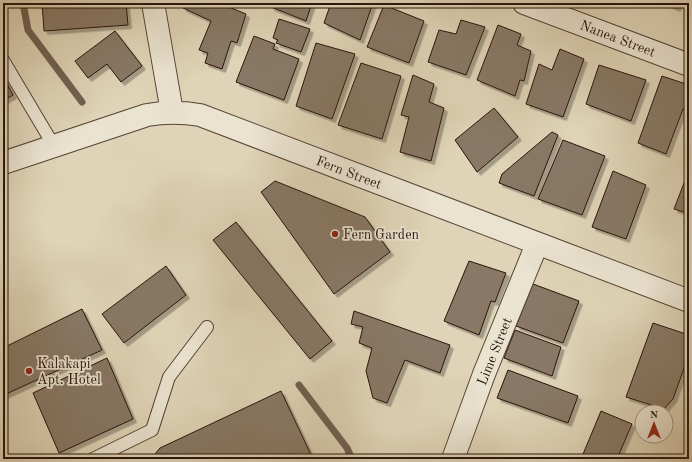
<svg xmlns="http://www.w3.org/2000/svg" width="692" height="462" viewBox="0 0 692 462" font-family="'Old Standard TT',serif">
<defs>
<filter id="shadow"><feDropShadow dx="3.5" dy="3.5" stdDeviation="0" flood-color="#0004"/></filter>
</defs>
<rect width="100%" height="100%" fill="#dfd4b7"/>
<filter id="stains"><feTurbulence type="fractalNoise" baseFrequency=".005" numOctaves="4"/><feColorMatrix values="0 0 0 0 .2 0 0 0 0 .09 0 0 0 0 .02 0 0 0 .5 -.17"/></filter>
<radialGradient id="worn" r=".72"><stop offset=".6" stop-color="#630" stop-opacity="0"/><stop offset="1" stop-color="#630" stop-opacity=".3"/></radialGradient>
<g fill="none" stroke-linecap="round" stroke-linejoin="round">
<path stroke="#716050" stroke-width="7" d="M23 3 28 30 82 102
M299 385 347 448 352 459"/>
</g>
<path fill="#887865" stroke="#29140c" filter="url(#shadow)" d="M42 3H126L128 25 44 31Z
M185 3H219L246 14 237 43 231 41 222 69 205 63 208 53 199 50 211 21 183 8Z
M273 3H312L306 21 271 7Z
M331 3H373L360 40 324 23Z
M664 3H679L677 8Z
M384 5 424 21 409 63 367 47Z
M279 19 310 29 301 52 276 43 278 40 273 38Z
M461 20 485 27 466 75 428 62 439 30 456 34Z
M498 25 521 34 517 45 531 51 524 81 520 80 515 96 477 80Z
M115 31 142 66 121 82 107 64 88 78 75 61Z
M254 36 275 44 273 49 299 59 284 100 236 82Z
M316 43 355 54 332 119 296 106Z
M560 49 584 59 563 117 526 104 539 64 552 70Z
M361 63 401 76 382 139 338 125Z
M599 65 646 80 631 121 586 104Z
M413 75 434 84 429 102 444 108 431 161 400 152 409 117 401 115Z
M3 76 13 95 3 101Z
M662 76 689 85V111L683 109 666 154 638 143Z
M494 108 518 137 477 172 455 140Z
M552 132 558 135 534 196 499 183 502 174Z
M563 140 605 156 582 215 538 199Z
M689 170V225L684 224 687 213 674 209Z
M613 171 646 185 626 239 592 227Z
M275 181 365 217 390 252 334 294 261 192Z
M236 222 332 341 310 359 213 240Z
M469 261 506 273 495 302 491 301 479 335 444 321Z
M166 266 186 295 124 343 102 314Z
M533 284 579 301 563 343 516 326Z
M82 309 102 350 4 395 3 348Z
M354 311 450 345 440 373 405 360 387 403 373 398 366 371 372 348 359 343 363 327 351 324Z
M653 323 689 335V361L687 360 673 399 664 409 626 397Z
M515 330 561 347 552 376 504 358Z
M107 358 133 419 59 453 33 393Z
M508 370 578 396 568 423 497 398Z
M281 391 313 459H151L160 448Z
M601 411 632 424 617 459H581Z"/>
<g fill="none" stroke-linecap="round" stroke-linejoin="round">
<defs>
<path id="lane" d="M3 60 54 146
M93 459 152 430 169 377 207 327"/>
<path id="street" d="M153 3 172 112
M524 3 689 65
M3 163 147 115C165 112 181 112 200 115L689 301
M453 459 484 374 537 244"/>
</defs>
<use href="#lane" stroke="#564437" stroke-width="14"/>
<use href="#street" stroke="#564437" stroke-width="24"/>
<use href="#lane" stroke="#eae3d0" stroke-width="12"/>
<use href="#street" stroke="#eae3d0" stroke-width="22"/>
</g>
<g fill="#8f2418" stroke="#eae3d0" stroke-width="1.5">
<circle cx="335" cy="234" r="4"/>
<circle cx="29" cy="371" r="4"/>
</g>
<g text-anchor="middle" stroke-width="3.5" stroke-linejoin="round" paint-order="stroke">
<g font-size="14" fill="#29140c" stroke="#eae3d0">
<text transform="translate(618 38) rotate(21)" y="5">Nanea Street</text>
<text transform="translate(349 172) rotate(21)" y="5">Fern Street</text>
<text transform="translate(494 351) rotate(-68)" y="5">Lime Street</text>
</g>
<g font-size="14" fill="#29140c" stroke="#eae3d0" text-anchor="start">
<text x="343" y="239">Fern Garden</text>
<text x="37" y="368">Kalakapi<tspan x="37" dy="16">Apt. Hotel</tspan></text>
</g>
</g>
<rect width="692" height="462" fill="none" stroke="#dfd4b7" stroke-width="16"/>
<rect x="4" y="4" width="684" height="454" fill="none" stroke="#29140c" stroke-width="2"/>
<rect x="8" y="8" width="676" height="446" fill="none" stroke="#29140c"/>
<g transform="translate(654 424)"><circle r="19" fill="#eae3d0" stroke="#9d9082"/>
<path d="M0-3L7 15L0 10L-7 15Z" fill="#8f2418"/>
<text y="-6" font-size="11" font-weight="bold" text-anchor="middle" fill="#29140c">N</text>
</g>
<rect width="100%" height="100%" filter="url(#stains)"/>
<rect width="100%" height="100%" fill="url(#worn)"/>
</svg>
